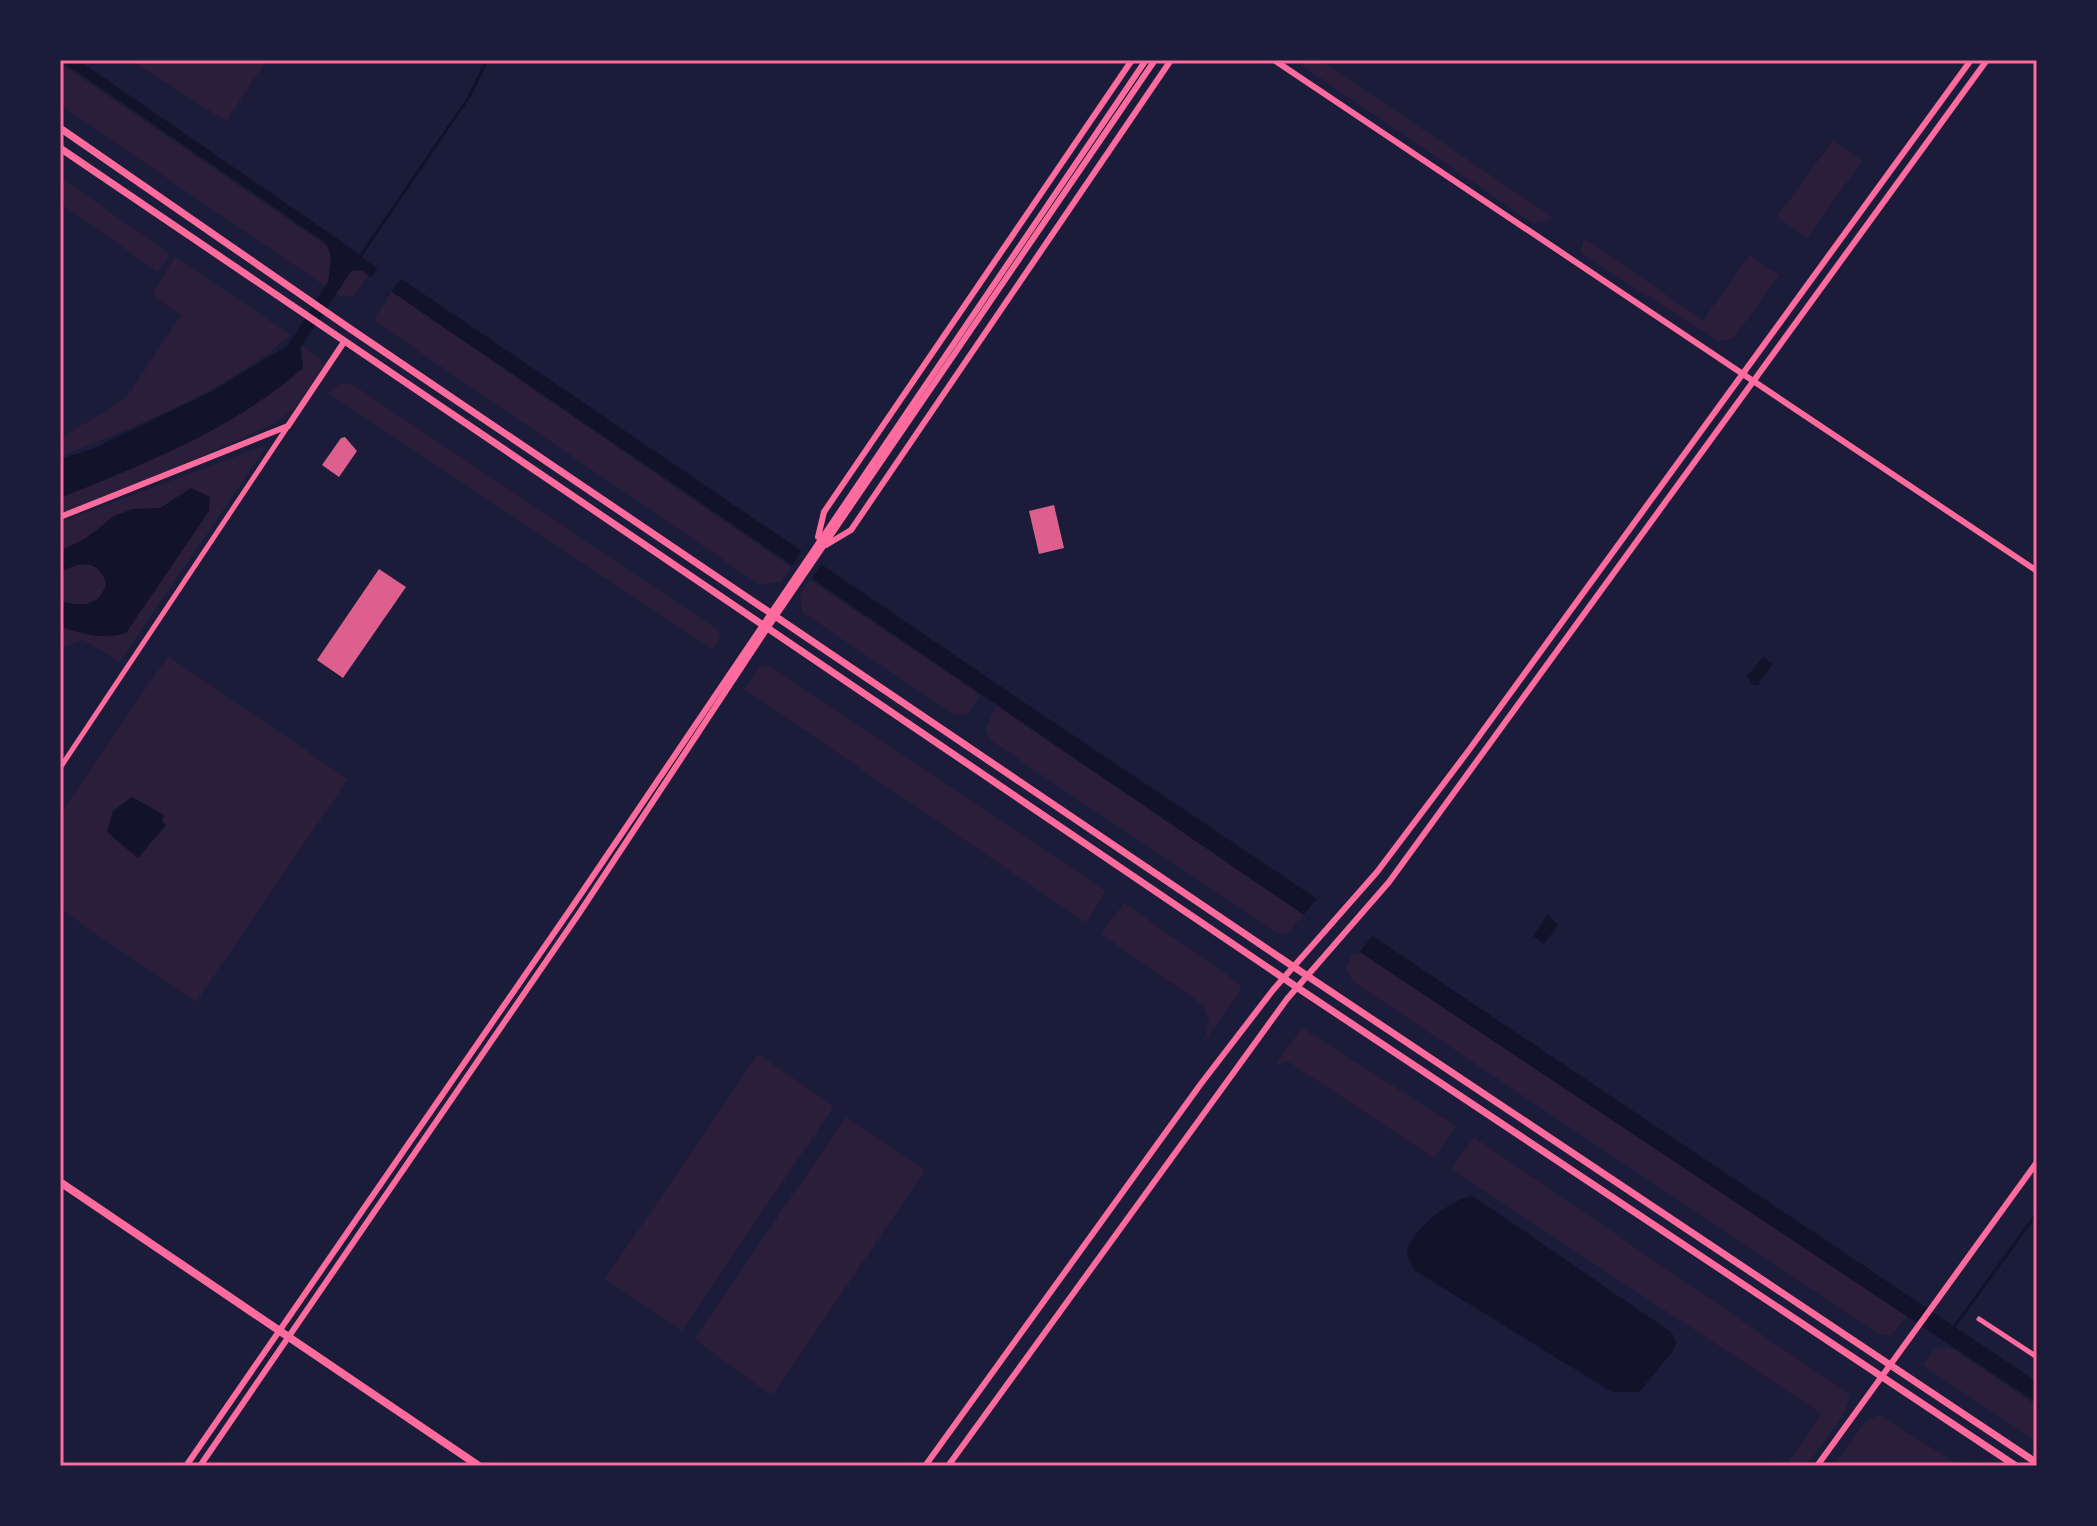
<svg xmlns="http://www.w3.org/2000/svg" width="2097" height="1526" viewBox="0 0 2097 1526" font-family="Lora,serif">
<rect width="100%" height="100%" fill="#1b1b3a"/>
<path fill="#2a1e3b" d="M130 60H267L226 121Z
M1294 60H1320L1554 218 1534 224Z
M60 63 369 275 354 296 341 297 60 105Z
M1833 140 1862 161 1807 238 1777 217Z
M60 177 170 254 158 272 60 203Z
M1584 238 1703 320 1750 255 1779 275 1734 338 1717 341 1580 252Z
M175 257 291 335C224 393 140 424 60 457V439L127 397 181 316 152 294Z
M392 292 791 567 781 582 760 585 376 322V316Z
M302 345 321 360 323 367 295 408 275 423 112 496 60 514V498C146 463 232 430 303 368Z
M342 383 355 386 718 630 720 638 713 650 328 393Z
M267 445 120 662 83 640 66 646 60 653V522Z
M809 579 980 695 968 714 955 715 802 612 800 596Z
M168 656 348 779 196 1002 60 909V814Z
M768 665 1106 891 1086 923 744 689 760 667Z
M997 706 1304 915 1286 934 1275 932 990 740 985 728Z
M1124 903 1240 984V992L1204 1042 1209 1021 1203 1005 1101 934Z
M1355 949 1908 1316 1890 1336 1878 1334 1352 981 1346 967Z
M1302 1028 1456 1126 1434 1158 1287 1061 1274 1066Z
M758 1054 834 1106 682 1331 605 1279Z
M846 1117 925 1170 775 1392 770 1394 694 1339Z
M1474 1137 1850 1395 1844 1414 1806 1466H1785L1822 1414 1451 1169Z
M1944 1347 1955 1350 2037 1406V1442L1923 1365 1934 1350Z
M1879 1415 1961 1466H1833L1865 1422Z"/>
<path fill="#12122b" d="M60 60H78L342 242 375 267 406 282 1028 705 2037 1382V1403L1313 921 362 271 352 270 300 348 303 368C232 430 146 463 60 498V460L97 447 214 390 288 345 328 282 331 256 326 243Z
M191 488 210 497 209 511 126 633C104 641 82 633 60 627V601C80 606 99 608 106 584 100 559 78 561 60 573V551L86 538 114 516 133 509 160 508Z
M1763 657 1773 664 1758 685H1752L1747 676Z
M132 797 164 815 162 822 166 825 138 858 107 832 113 811Z
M1548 914 1558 925 1544 944 1533 936Z
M1473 1196 1672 1333 1676 1343 1673 1351 1639 1392H1612L1414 1270 1407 1254C1408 1232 1452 1198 1473 1196Z"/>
<path fill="#1b1b3a" d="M380 265 403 276 389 295 369 281Z
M804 547 824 560 808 583 789 570Z
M1319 896 1375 933 1357 955 1301 918Z"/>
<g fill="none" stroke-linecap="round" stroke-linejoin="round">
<path stroke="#12122b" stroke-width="3" d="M359 258 469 97 487 60
M1952 1330 2037 1213"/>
</g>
<path fill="#dd5f8e" d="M345 437 357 451 339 477 322 465 341 438Z
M1054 505 1064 548 1039 554 1029 511Z
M379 569 406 587 343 678 317 660Z"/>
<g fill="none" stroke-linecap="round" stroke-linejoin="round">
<path stroke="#ff6b9d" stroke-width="5" d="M60 768 288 426
M1979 1319 2037 1357"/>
<path stroke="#ff6b9d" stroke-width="6" d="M1274 60 2037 571
M60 517 288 426 344 342
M818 537 824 512 1132 60
M826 545 851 530 1171 60
M186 1466 572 907 1146 60
M200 1466 580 912 768 627 1155 60
M925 1466 1200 1085 1273 990 1377 872 1469 750 1971 60
M948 1466 1287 999 1389 882 1987 60
M1817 1466 2037 1162"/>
<path stroke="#ff6b9d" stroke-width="7" d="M60 128 352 330 1279 957 2037 1463
M60 148 1298 988 2016 1466"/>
<path stroke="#ff6b9d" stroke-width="8" d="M60 1182 479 1466"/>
</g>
<rect width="2097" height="1526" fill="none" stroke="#1b1b3a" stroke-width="124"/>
<rect x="62" y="62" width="1973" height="1402" fill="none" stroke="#ff6b9d" stroke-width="3"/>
</svg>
